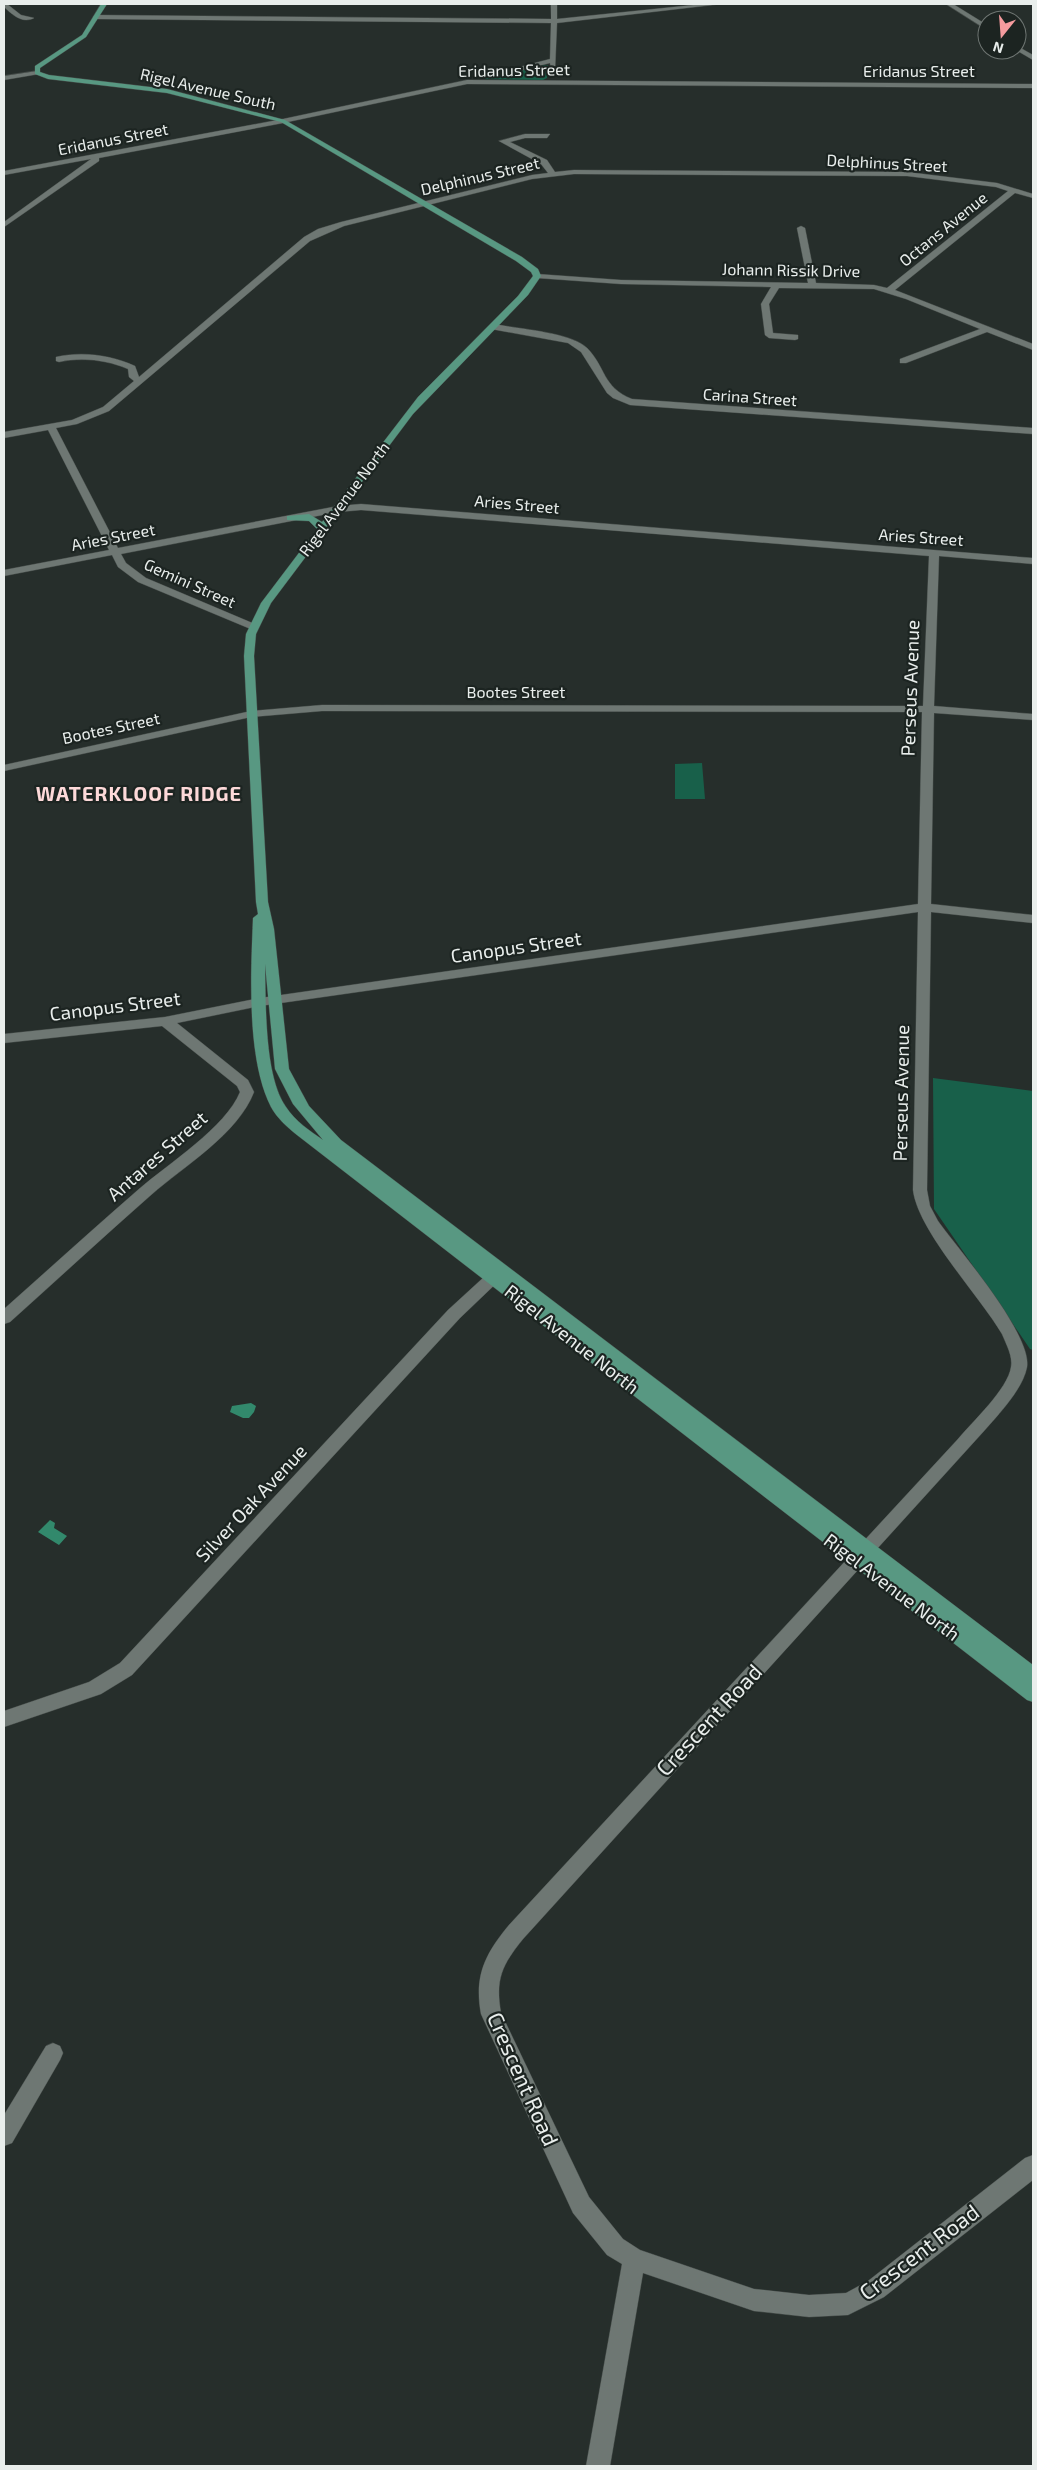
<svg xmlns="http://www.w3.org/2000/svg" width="1037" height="2470" viewBox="0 0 1037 2470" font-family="'Exo 2',sans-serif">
<rect width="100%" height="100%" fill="#262e2b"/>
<path fill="#18604a" d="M545 65H548L547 78 543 80 482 79Z
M702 763 705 799H675V764Z
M933 1078 1033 1091V1350L1030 1349 934 1209Z"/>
<path fill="#32896c" d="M251 1403 256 1406 254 1412 249 1418H243L230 1412 232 1406Z
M50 1520 55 1523 54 1528 67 1536 59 1545 38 1532Z"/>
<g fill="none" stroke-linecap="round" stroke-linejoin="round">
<defs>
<path id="minor" d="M4 4H7L21 15 34 18C22 24 13 15 4 7Z
M551 4H557V19L703 4H721L557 23 555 70H551L550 63 491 78 489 75 550 59 551 23 96 19 93 17 96 15 551 19Z
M946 4H953L987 25V30Z
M1017 46 1033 55V60L1016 50Z
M37 71 39 74 4 80V76Z
M467 80 1033 84V88L467 84 283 123 99 158V161L4 227V222L91 159 4 175V171L283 119Z
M525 134H550L547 138H525L510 142 547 160 555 172 574 170 907 172 997 183 1033 194V198L1015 193 895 290 1033 344V350L987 332 906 363H900V359L980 329 906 299 874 289 779 288 769 304 773 333 798 335V339L795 340 769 338 765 335 761 304 771 287 621 284 537 278 533 276 537 274 621 280 808 283 797 228 801 226 805 228 816 283 874 285 887 288 1008 191 996 187 907 176 574 174 532 179 344 226 310 241 109 411 77 424 56 428 118 548 338 506 361 504 1033 558V564L939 556 934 706 1033 714V720L934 713 931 904 1033 915V923L931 912 927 1190 930 1206 938 1221C959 1250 1032 1334 1027 1367 1023 1389 998 1415 984 1431L523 1939C502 1965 495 1979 501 2013L589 2197 623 2239 640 2250 754 2289 809 2295 846 2293 868 2281 1025 2158 1033 2155V2180L884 2297 848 2315 809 2317 754 2311 643 2273 610 2466H586L622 2264 607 2255 573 2213 481 2014C474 1976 485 1954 509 1925L958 1439C972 1422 1008 1389 1011 1367 1013 1356 1006 1344 1002 1334 979 1295 918 1231 913 1190L918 912 260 1006 177 1023 248 1080 254 1092C238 1134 184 1166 151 1195 103 1237 57 1280 10 1322L4 1324V1309C49 1269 93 1229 139 1189 168 1164 226 1127 240 1092L237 1086 162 1026 4 1043V1034L165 1017 260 998 918 904 922 712 322 711 251 717 4 771V765L251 711 322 705 923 706 929 556 361 510 338 512 121 554 126 563 146 578 257 625 258 627 253 630 138 582 118 567 112 555 4 576V570L109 550 48 430 4 438V432L72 420 103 407 134 381 129 377 128 369C107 360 82 357 59 362L56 361V357C82 351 111 355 135 366L139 377 304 237 318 229 341 222 532 175 548 173 541 164 499 141Z
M65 145 73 149V153H67L62 149Z
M494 324C518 329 571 332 587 348 606 367 602 387 632 399L1033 428V434L630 405 613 398 607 393 581 352 568 343 491 329 490 327Z
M501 1264 506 1266 509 1270 506 1274 460 1318 132 1675 101 1694 4 1727V1711L89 1682 120 1663 448 1310 496 1266Z
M53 2043 60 2046 63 2053 60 2060 12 2143 4 2146V2115L46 2046Z"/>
<path id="major" d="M101 4H107L86 37 40 68V72L49 75 167 89 285 120 522 257 538 269 541 276 528 295 413 414 271 603 256 634 254 656 268 902 274 929 289 1069 309 1106 341 1140 1033 1665V1702L1027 1700 297 1135C287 1127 277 1118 271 1107 246 1058 251 972 253 918L258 914 256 902 244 656 246 634 261 603 317 529 309 521 287 520V516L309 514 322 522 418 397 518 296 533 276 531 272 516 261 281 122 167 93 48 79 35 74V66L82 35ZM265 964 275 1069 293 1104 323 1140C310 1131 295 1121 286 1107 264 1076 266 1003 265 964Z"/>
</defs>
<use href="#minor" stroke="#434a47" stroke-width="1"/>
<use href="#major" stroke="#434a47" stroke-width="1"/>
<use href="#minor" fill="#6e7773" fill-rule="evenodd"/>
<use href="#major" fill="#589882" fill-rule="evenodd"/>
</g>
<g text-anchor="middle" stroke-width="4.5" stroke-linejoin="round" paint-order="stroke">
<g font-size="16" fill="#e9eeec" stroke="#1c2421">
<text transform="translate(514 70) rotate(-1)" y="6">Eridanus Street</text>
<text x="919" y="77">Eridanus Street</text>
<text transform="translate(208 89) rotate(13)" y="6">Rigel Avenue South</text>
<text transform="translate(113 139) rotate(-11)" y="6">Eridanus Street</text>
<text transform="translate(887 163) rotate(3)" y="6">Delphinus Street</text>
<text transform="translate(480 176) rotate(-13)" y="6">Delphinus Street</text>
<text transform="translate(943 229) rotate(-39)" y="6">Octans Avenue</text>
<text transform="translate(791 270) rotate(1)" y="6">Johann Rissik Drive</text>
<text transform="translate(750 397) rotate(4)" y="6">Carina Street</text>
<text transform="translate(344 499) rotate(-53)" y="6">Rigel Avenue North</text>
<text transform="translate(517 504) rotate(5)" y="6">Aries Street</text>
<text transform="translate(113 537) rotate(-11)" y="6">Aries Street</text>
<text transform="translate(921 537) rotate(4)" y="6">Aries Street</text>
<text transform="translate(190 583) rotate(24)" y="6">Gemini Street</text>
<text x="516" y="698">Bootes Street</text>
<text transform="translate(111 728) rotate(-12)" y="6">Bootes Street</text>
</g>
<g font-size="19" fill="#e9eeec" stroke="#1c2421">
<text transform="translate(910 688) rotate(-88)" y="7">Perseus Avenue</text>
<text transform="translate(516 947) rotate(-8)" y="7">Canopus Street</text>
<text transform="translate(115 1006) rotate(-7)" y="7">Canopus Street</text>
<text transform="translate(901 1093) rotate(-89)" y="7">Perseus Avenue</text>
<text transform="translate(157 1156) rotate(-41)" y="7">Antares Street</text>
<text transform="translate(572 1339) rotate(38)" y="7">Rigel Avenue North</text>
<text transform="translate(251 1503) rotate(-47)" y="7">Silver Oak Avenue</text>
<text transform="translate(892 1587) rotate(37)" y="7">Rigel Avenue North</text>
</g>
<g font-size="20" font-weight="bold" letter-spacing="1" fill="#fdd9d9" stroke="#1c2421">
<text x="139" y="801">WATERKLOOF RIDGE</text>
</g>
<g font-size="22" fill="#e9eeec" stroke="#1c2421">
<text transform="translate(709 1720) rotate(-47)" y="8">Crescent Road</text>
<text transform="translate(523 2079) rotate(66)" y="8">Crescent Road</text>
<text transform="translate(919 2252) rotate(-37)" y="8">Crescent Road</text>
</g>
</g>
<rect width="1037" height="2470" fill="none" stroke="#e9eeec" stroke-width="10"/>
<g transform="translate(1002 35) rotate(197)"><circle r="24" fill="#1c2421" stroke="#6e7572"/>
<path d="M0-4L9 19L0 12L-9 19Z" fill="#f59b9e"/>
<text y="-8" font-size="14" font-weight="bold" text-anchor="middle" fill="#e9eeec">N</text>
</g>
</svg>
